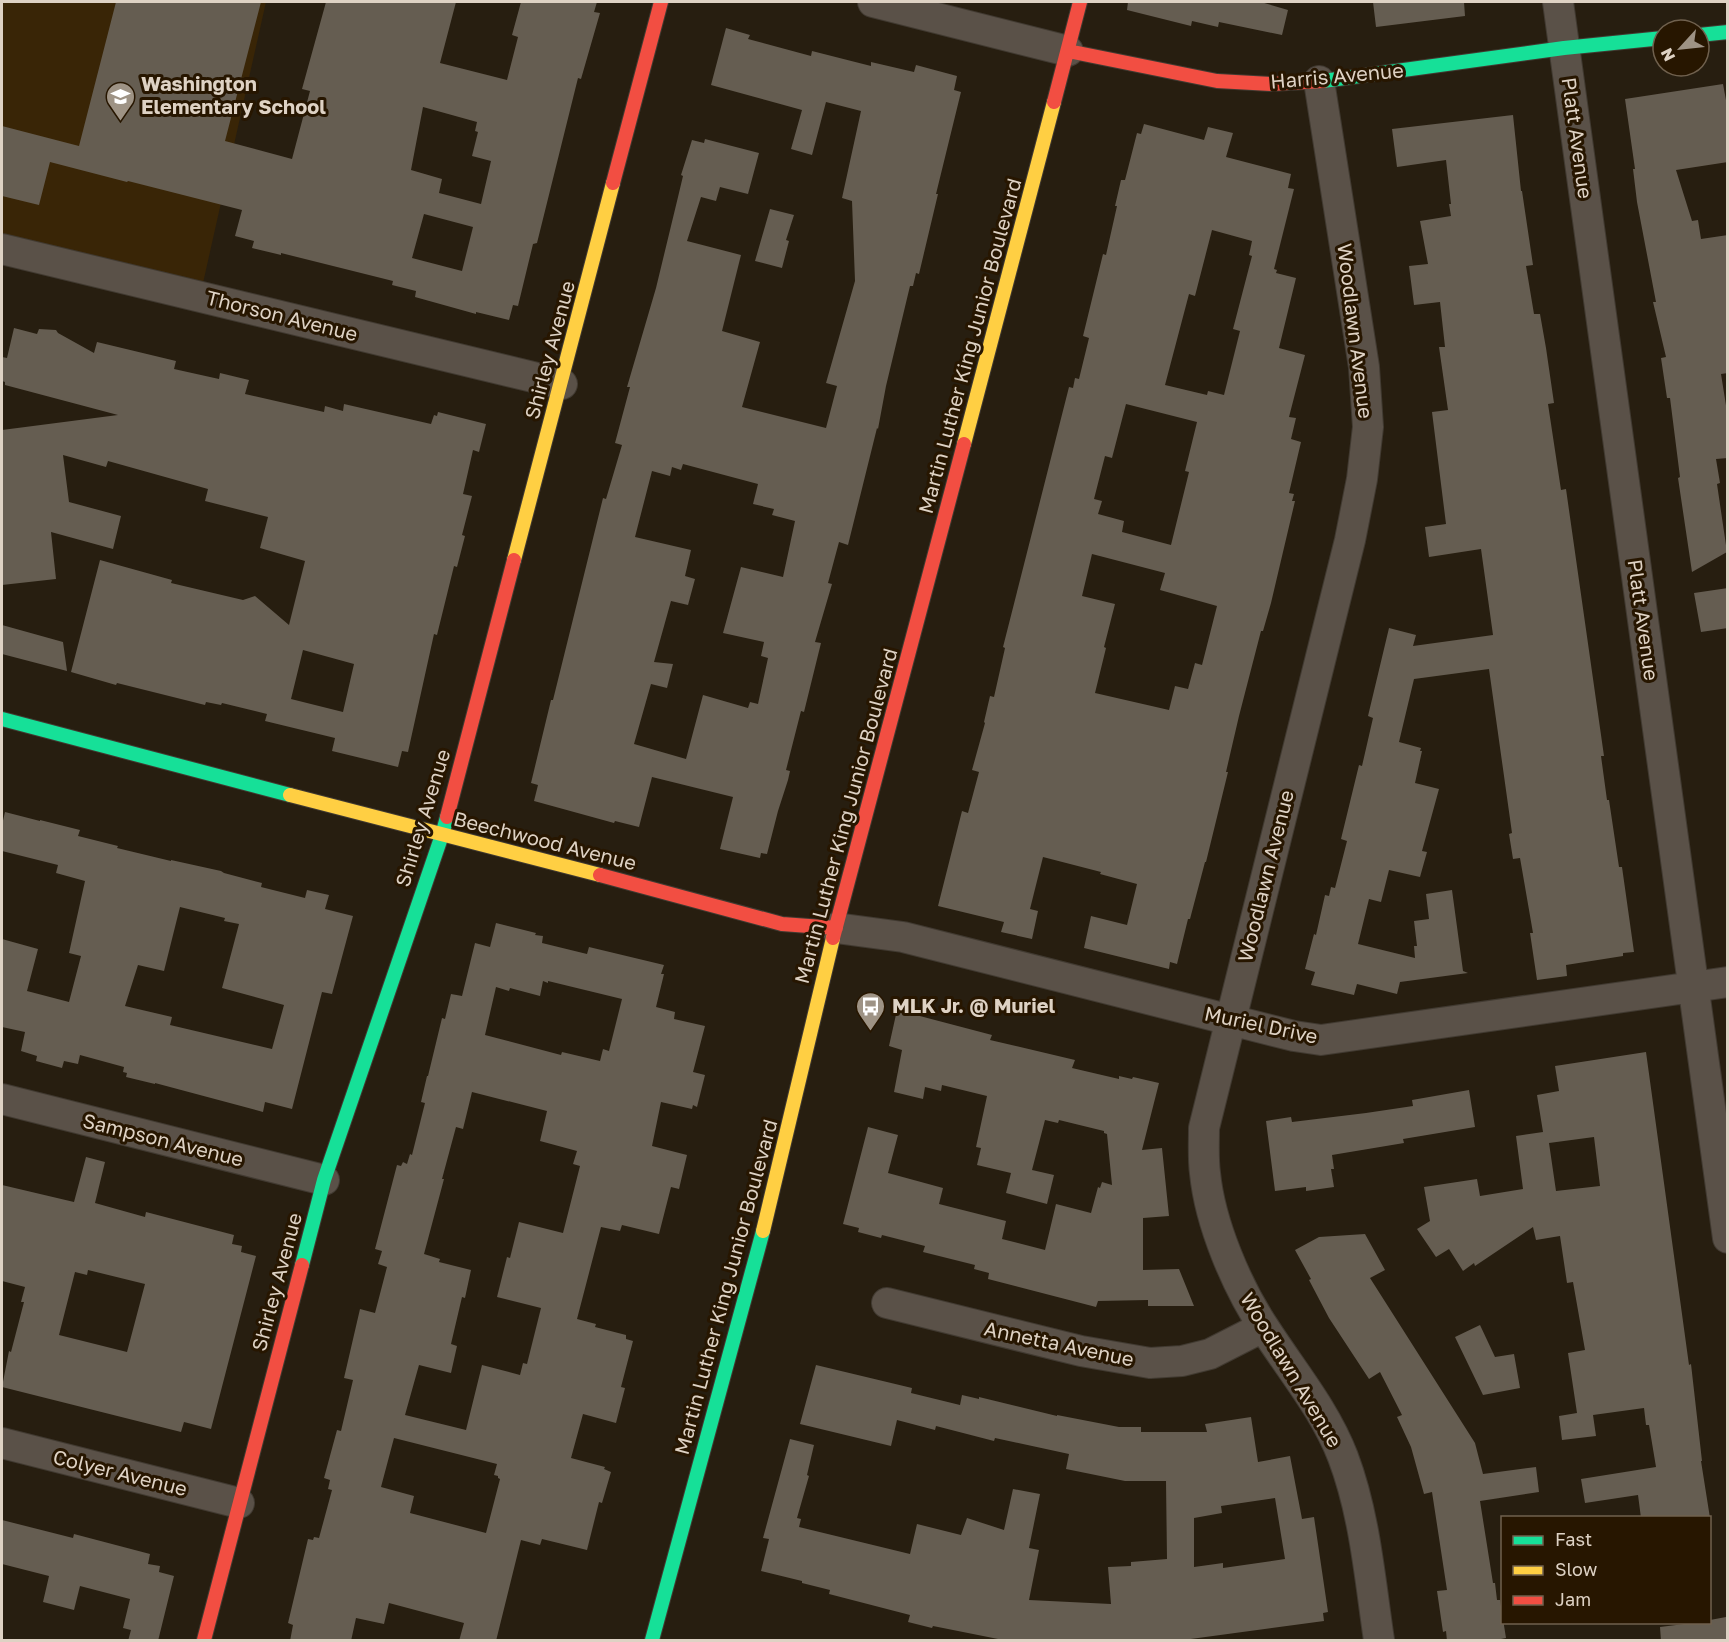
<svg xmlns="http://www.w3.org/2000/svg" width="1729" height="1642" viewBox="0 0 1729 1642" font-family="'Golos Text',sans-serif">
<rect width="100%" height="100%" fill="#271e10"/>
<path fill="#392506" d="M2 2H266L201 292 2 243Z"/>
<path fill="#655d51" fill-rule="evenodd" d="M116 2H261L225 141 292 159 310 91 302 89 326 2H456L440 63 507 80 518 37 512 35 521 2H597L594 12 600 13 581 79 578 78 537 243 533 244 518 306 513 305 509 320 476 312V314L415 297 416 291 392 285 393 281 281 253V255L277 254 252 248 254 241 235 236 242 210 128 181 127 182 50 162 39 205 2 196V126L79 146ZM423 107 477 122 475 131 478 132 472 156 491 161 481 204 439 193 442 179 411 170ZM424 214 473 227 462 271 412 258Z
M1128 2H1261L1288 10 1282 35 1219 22 1218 27 1192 21 1191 26 1127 10Z
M1373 2H1464L1465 16 1376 27Z
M726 28 750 35 748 39 811 56 812 51 871 66V62L914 72 916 65 957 76 954 90 961 92 936 194H938L919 274 916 273 913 286H910L886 386 878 429 877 428 848 545 839 542 828 583 832 584 815 642 821 643 804 712 801 711 786 770 790 771 788 780 778 811 767 854 761 853 760 858 720 849 733 797 652 777 639 827 615 821 614 823 534 801 538 785 531 783 551 700H553L603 498 606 499 622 445 615 443 630 387H627L656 288 678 197 683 176 681 175 692 140 704 143 705 139 759 153 748 194 720 187 716 201 701 197 687 241 741 255 722 331 760 342 742 407 826 428 837 386 826 383 855 281 852 201 842 198 861 111 826 102 812 155 791 149 802 110 711 85ZM683 464 758 484 753 504 774 509 772 515 795 521 783 577 741 567 723 633 764 642 761 656 768 658 758 704 750 702 748 708 703 695 686 759 634 744 651 684 667 688 673 664 654 662 671 601 688 605 695 579 685 576 691 550 635 537 652 471 670 476 672 467 681 470Z
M1723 84 1728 111V162L1676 170 1692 221 1698 220 1701 239 1728 235V373L1721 374 1728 418V458L1716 459 1720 483 1717 484 1727 552 1692 572 1678 478 1680 477 1670 398H1667L1661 358 1666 357 1653 302H1656L1637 202 1633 169H1635L1625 99Z
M1513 115 1521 191H1522L1533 265 1526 266 1534 314H1540L1546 348 1554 403 1548 404 1561 490 1566 489 1604 756H1601L1607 800H1609L1619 867H1622L1634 952 1623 953V956L1566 965 1567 976 1537 980 1530 933H1533L1520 858 1513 859 1509 834 1512 833 1489 669 1414 679 1399 742 1421 748 1420 751H1422L1415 783 1439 789 1422 851 1427 852 1420 877 1389 870 1381 902 1369 899 1358 944 1415 958 1414 946H1417L1414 921 1429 919 1426 894 1452 890 1463 971 1468 973 1400 982 1397 994 1357 984 1354 995 1311 985 1315 972 1305 969 1314 934 1316 935 1325 895 1329 896 1331 887 1335 888 1347 841 1341 839 1359 765 1362 766 1373 718 1368 716 1389 628 1416 635 1413 646 1493 635 1481 549 1429 557 1425 527 1446 524 1432 412 1448 410 1439 347H1445L1440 302 1414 305 1409 266 1428 264 1420 221 1451 216 1449 204H1451L1446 160 1397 167 1392 129Z
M1144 124 1204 140 1208 127 1233 133 1226 157 1291 174 1288 188 1294 189 1274 269 1277 270 1276 273 1296 278 1279 348 1305 355 1289 417 1296 418 1291 439 1301 442 1289 493 1294 494 1292 501H1295L1271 603 1263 631H1261L1239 716 1226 772H1228L1206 862H1205L1190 919H1188L1177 964 1170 962 1169 969 1084 948 1091 916 1127 925 1137 884 1100 874 1101 872 1043 857 1030 909 1038 911 1032 939 1001 932 1004 922 938 906 962 811 968 813 979 772 972 770 985 723 984 722 990 696 994 697 1005 648 1003 647 1069 387 1073 388 1075 378 1079 379 1089 338 1083 336 1103 254 1106 255 1117 206H1115L1121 180H1125L1137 133 1141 134ZM1212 230 1252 241 1249 255 1252 256 1233 329 1240 331 1224 395 1208 391 1207 395 1165 385 1189 294 1195 296ZM1126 404 1197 422 1185 471 1189 472 1171 545 1122 532 1124 521 1098 514 1102 501 1094 499 1105 456 1112 458ZM1092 554 1165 573 1160 590 1217 606 1202 665 1195 663 1188 689 1175 686 1169 710 1095 693 1106 648 1104 647 1115 604 1082 596Z
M770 209 794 215 786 240 789 241 782 268 755 261Z
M14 328 37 334 39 329 56 330 58 333 94 353 97 342 176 361 174 369 219 379 220 373 249 380 245 394 324 412 325 406 343 411 344 404 431 424 434 415 437 416 438 412 486 424 479 452 473 450 463 494 472 496 462 535 465 536 457 567 454 566 437 635 434 634 408 752 402 751 398 767 332 751 335 738 265 721 267 714 222 703 221 705 206 702 205 705 117 683 116 685 71 672 100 560 172 580 171 583 243 600 255 596 289 625 305 561 260 548 268 517 205 501 208 489 108 461 106 467 63 455 69 502 121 516 113 549 51 532 56 579 2 585V430L118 415 5 385V382L2 381V357L7 358ZM303 650 354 664 343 712 291 699Z
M1728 588V628L1701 632 1694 593Z
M2 625 63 642 67 671 2 654Z
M5 812 40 821V820L80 830 78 836 118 846 117 848 171 861V860L221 871 224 873 262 883 261 887 305 898 307 890 329 895 325 909 353 916 332 994 322 992 292 1109 265 1102 263 1112 155 1083V1084L126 1077 127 1073 123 1072 124 1067 80 1055 78 1064 64 1061 62 1068 36 1061 37 1056 21 1051 25 1032 2 1027V939L38 949 27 991 69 1002 81 956 69 953 85 881 56 873 58 865 2 851V825ZM180 907 225 918 224 921 239 924 222 988 284 1005 272 1049 170 1025 172 1017 125 1006 138 965 164 971Z
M496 923 536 933 535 935 543 936 542 943 587 954 589 947 664 965 661 974H664L656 1007 675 1012 674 1019 705 1026 693 1072 705 1075 697 1107 693 1105 692 1109 661 1102 652 1146 687 1155 679 1189 671 1187 659 1234 622 1225 620 1231 601 1227 577 1319 596 1324 595 1327 626 1335V1339L633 1341 621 1387 625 1388 616 1423 583 1414 571 1458 605 1467 604 1469 611 1472 602 1503 599 1502 587 1550 542 1539 540 1545 521 1540 496 1641H459L464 1623 389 1603 384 1624 356 1618 351 1641H290L293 1625 288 1623 308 1539 313 1540 314 1537 319 1538 332 1490 328 1489 330 1480 324 1478 337 1430 341 1431 353 1380 344 1378 360 1309 375 1313 387 1267 378 1264 382 1251 375 1249 397 1165 401 1166 403 1162 407 1164 410 1154 412 1155 425 1103 421 1102 427 1076H428L442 1018 445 1019 451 994 462 996 475 943 490 947ZM543 981 548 983V981L622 999 609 1051 603 1049 600 1061 562 1052 561 1055 485 1035 496 987 509 991 510 988 540 996ZM472 1092 547 1111 540 1141 577 1151 573 1164 580 1166 563 1233 519 1222 510 1258 507 1257 497 1297 541 1308 527 1364 523 1363 520 1375 482 1365 466 1430 405 1415 419 1365 451 1373 457 1346 451 1344 462 1297 465 1298 471 1270 439 1262 440 1259 424 1254 444 1179H442L456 1127 463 1129ZM394 1438 497 1464 494 1475 498 1476V1478L500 1479 486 1533 410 1513 414 1496 381 1487Z
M897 1010 992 1035 990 1040 1075 1060 1072 1068 1119 1079V1076L1132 1079 1133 1077 1159 1083 1142 1150 1162 1148 1169 1216 1143 1218V1270L1179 1269 1194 1306H1148V1300L1098 1301 1096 1307 988 1279 989 1273 974 1269 975 1265 923 1252 925 1246 882 1235 881 1238 858 1232 859 1228 843 1224 868 1127 898 1135 888 1173 943 1188 939 1204 1006 1221 1002 1239 1045 1250 1056 1204 1091 1213 1098 1187 1100 1188 1102 1182 1112 1185 1107 1134 1104 1133V1131L1059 1120 1058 1123 1045 1120 1032 1170 1054 1175 1047 1204 1006 1193 1011 1173 977 1165 981 1148 976 1147 987 1096 942 1085 941 1091 925 1087 923 1099 894 1092 902 1050 889 1046Z
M1646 1052 1689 1365 1691 1364 1702 1461H1701L1710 1518H1641L1638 1495 1585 1503 1581 1479 1656 1467 1649 1425H1646L1644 1408 1593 1415 1596 1436 1562 1440 1559 1416 1577 1413 1568 1353 1585 1350 1573 1282 1567 1283 1560 1236 1536 1240 1533 1227 1475 1266 1474 1263 1463 1271 1449 1249 1436 1257 1417 1229 1430 1221 1424 1187 1477 1179 1480 1196 1523 1189 1516 1136 1543 1132 1537 1095 1559 1091 1555 1066ZM1594 1137 1600 1186 1556 1191 1549 1143Z
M1469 1090 1475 1127 1403 1139 1404 1143 1332 1155 1334 1169H1331L1334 1187 1306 1191V1187L1275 1191 1266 1121 1291 1117 1292 1122 1366 1113 1413 1106 1412 1100Z
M86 1157 105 1162 95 1203 145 1217 146 1212 234 1235 232 1244 242 1246 241 1252 256 1256 211 1429 184 1422 181 1432 2 1387 9 1351 11 1352 24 1302H21L25 1287 2 1281V1185L74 1202ZM88 1270 145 1284 127 1352 59 1335 75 1272 87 1275Z
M1365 1234 1385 1270 1370 1278 1475 1443 1483 1474 1536 1467 1539 1492 1480 1501 1493 1583H1495L1497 1600H1500L1506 1638 1491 1641H1447L1446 1631 1443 1632 1437 1591 1447 1590 1432 1492 1424 1494 1411 1447 1397 1417 1402 1415 1380 1372 1369 1379 1329 1318 1309 1280 1311 1279 1295 1250 1319 1237Z
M1480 1325 1495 1357 1514 1354 1520 1388 1483 1395 1455 1337Z
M816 1365 912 1388 911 1393 960 1405 962 1395 979 1399V1397L1057 1416V1415L1119 1427H1141V1432H1207L1205 1424 1251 1417 1258 1462 1290 1456 1302 1519 1314 1517 1328 1612 1323 1613 1324 1621 1176 1641H1008L933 1626 932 1628 908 1622 910 1615 829 1594 830 1590 802 1583V1581L761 1571 769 1539 763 1538 790 1439 814 1445 807 1475 809 1476 797 1518 801 1519 799 1527 910 1554 917 1524 961 1535 967 1518 1004 1530 1013 1489 1040 1494 1029 1548 1039 1550 1029 1600 1111 1604 1108 1567 1131 1566V1562L1167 1559 1166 1481H1125L1066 1469 1069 1454 995 1438 994 1441 936 1426 935 1430 897 1420 891 1446 800 1424ZM1275 1498 1285 1559 1223 1568V1563L1194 1567V1518L1222 1513 1221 1506Z
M2 1520 73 1538 74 1534 150 1554 148 1564 160 1566 159 1572 174 1576 158 1641H128L131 1630 123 1628 130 1599 80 1586 74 1610 43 1602 49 1576 2 1564Z
M1726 1617 1728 1641H1661L1660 1627 1692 1623H1710V1620Z"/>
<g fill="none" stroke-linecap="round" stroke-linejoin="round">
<defs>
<path id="street" d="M873 2 1068 51
M1558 2 1728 1238
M1319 81 1364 367 1368 427 1362 479 1350 540 1204 1128C1204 1143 1203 1158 1205 1173 1210 1224 1237 1287 1265 1329 1292 1371 1325 1410 1343 1457 1365 1515 1370 1580 1379 1640
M2 249 562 384
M836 928 903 937 1294 1036 1321 1040 1728 982
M2 1099 324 1180
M887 1303 1081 1351 1150 1363 1182 1361 1210 1354 1263 1327
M2 1443 239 1503"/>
<path id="fast" d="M1699 35 1728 32
M1323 81 1564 48 1663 38
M2 719 290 795
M302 1265 324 1180 442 835 447 817
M652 1640 763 1231"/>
<path id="slow" d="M964 444 1054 102
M514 560 613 183
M290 795 600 875
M763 1231 833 938"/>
<path id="jam" d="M1068 51 1217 81 1271 84 1323 81
M1054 102 1080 2
M613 183 661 2
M447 817 514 560
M600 875 782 924 836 928
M833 938 964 444
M204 1640 302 1265"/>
</defs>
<use href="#street" stroke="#413a31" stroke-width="32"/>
<use href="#fast" stroke="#413a31" stroke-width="16"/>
<use href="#slow" stroke="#413a31" stroke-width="16"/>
<use href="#jam" stroke="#413a31" stroke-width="16"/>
<use href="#street" stroke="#5a5148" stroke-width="30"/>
<use href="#fast" stroke="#16e098" stroke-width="14"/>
<use href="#slow" stroke="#ffcf43" stroke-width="14"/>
<use href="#jam" stroke="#f24e42" stroke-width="14"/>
</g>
<defs>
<symbol id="school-pin" viewBox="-11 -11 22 30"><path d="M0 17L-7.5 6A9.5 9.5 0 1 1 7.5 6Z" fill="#9e9385" stroke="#271600"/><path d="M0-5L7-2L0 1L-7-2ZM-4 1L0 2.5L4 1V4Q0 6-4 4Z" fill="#fff"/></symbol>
<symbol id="bus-pin" viewBox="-11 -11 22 30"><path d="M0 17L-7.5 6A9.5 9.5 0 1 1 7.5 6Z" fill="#9e9385" stroke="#271600"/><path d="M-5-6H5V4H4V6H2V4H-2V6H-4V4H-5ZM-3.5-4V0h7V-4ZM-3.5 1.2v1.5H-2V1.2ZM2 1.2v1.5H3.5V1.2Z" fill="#fff"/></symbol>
</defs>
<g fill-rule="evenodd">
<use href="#school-pin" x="104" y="80" width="33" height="45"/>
<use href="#bus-pin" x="854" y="990" width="33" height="45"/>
</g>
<g text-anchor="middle" stroke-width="6" stroke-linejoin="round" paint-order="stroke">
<g font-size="20" fill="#ded2c4" stroke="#271600">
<text transform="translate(1337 76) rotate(-5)" y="7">Harris Avenue</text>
<text transform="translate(1577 138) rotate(82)" y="7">Platt Avenue</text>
<text transform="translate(282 316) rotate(14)" y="7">Thorson Avenue</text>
<text transform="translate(1355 331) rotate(83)" y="7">Woodlawn Avenue</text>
<text transform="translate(970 346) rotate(-75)" y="7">Martin Luther King Junior Boulevard</text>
<text transform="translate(550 350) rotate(-75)" y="7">Shirley Avenue</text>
<text transform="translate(1643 620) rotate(82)" y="7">Platt Avenue</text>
<text transform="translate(846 816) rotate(-75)" y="7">Martin Luther King Junior Boulevard</text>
<text transform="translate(423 818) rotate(-73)" y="7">Shirley Avenue</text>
<text transform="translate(545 841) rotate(14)" y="7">Beechwood Avenue</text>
<text transform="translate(1266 876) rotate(-76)" y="7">Woodlawn Avenue</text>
<text transform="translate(1261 1025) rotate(12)" y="7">Muriel Drive</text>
<text transform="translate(163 1140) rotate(14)" y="7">Sampson Avenue</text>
<text transform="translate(277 1282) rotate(-75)" y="7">Shirley Avenue</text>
<text transform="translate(726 1287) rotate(-75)" y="7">Martin Luther King Junior Boulevard</text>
<text transform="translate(1059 1344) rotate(12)" y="7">Annetta Avenue</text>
<text transform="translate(1291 1370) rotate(59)" y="7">Woodlawn Avenue</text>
<text transform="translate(120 1473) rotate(14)" y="7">Colyer Avenue</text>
</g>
<g font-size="20" font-weight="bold" fill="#ded2c4" stroke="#271600" text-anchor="start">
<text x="141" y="91">Washington<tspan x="141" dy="23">Elementary School</tspan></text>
<text x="892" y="1013">MLK Jr. @ Muriel</text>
</g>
</g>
<rect width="1729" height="1642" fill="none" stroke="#ded2c4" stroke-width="6"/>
<rect x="1501" y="1516" width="210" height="108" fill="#271600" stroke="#70614e" stroke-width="1.5"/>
<rect x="1513" y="1536" width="30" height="9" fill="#16e098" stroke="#70614e" stroke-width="1.5"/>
<text x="1555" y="1546" font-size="18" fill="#ded2c4">Fast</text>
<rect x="1513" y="1566" width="30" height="9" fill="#ffcf43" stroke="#70614e" stroke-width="1.5"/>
<text x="1555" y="1576" font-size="18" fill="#ded2c4">Slow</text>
<rect x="1513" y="1596" width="30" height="9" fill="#f24e42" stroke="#70614e" stroke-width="1.5"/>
<text x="1555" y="1606" font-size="18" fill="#ded2c4">Jam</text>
<g transform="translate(1681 48) rotate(243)"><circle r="28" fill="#271600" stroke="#70614e" stroke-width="1.5"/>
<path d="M0-4.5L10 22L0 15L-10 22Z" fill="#9e9385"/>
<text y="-9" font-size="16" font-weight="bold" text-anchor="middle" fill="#ded2c4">N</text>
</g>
</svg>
